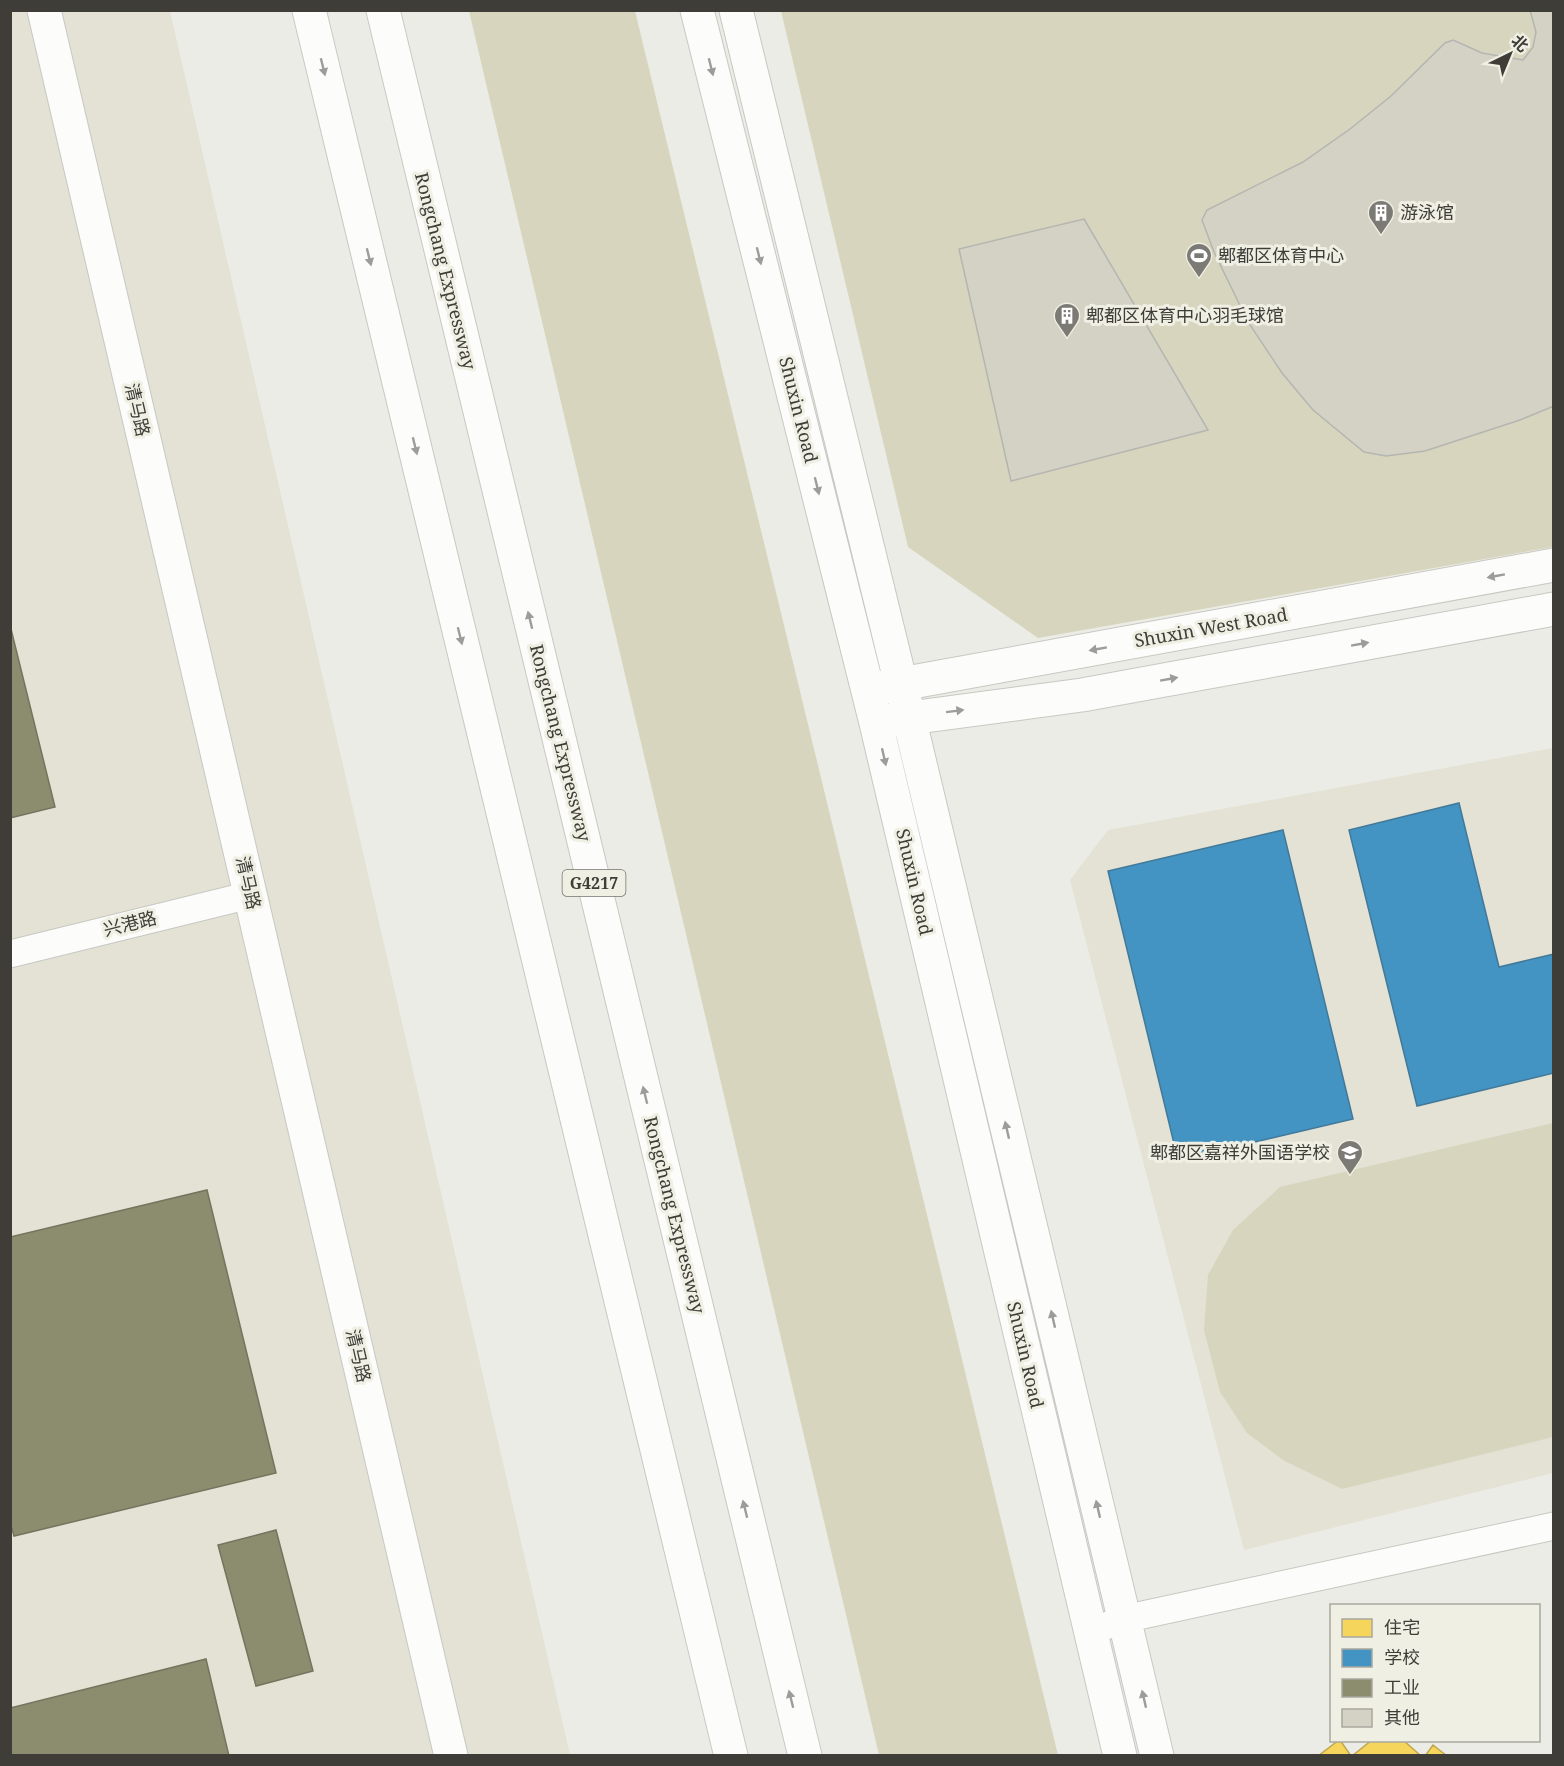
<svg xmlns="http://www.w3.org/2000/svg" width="1564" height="1766" viewBox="0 0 1564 1766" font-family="'Noto Serif','Noto Sans SC',serif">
<rect width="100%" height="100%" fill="#ecece6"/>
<path fill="#e3e2d5" d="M11 11H170L570 1755H11Z
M1553 748V1473L1244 1550 1070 880 1108 830Z"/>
<path fill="#d7d5be" d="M469 11H635L1058 1755H879Z
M781 11H1553V547L1038 638 908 547Z
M1553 1123V1437L1342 1489 1283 1460 1247 1433 1220 1392 1204 1330 1208 1275 1233 1230 1280 1187Z"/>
<path fill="#f6d55c" stroke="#bfa751" stroke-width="1.5" d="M1340 1740 1351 1756H1318L1339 1740Z
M1372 1740H1403L1421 1756H1352Z
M1433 1745 1447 1756H1425Z"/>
<path fill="#4393c3" stroke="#427999" stroke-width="1.5" d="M1459 803 1499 967 1554 954V1073L1417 1106 1349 830Z
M1283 830 1353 1119 1178 1160 1108 871Z"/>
<path fill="#8c8c6e" stroke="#75745e" stroke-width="1.5" d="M10 625 55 807 10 818Z
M207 1190 276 1473 14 1536 10 1522V1237Z
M276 1530 313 1671 256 1686 218 1545Z
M206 1659 229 1756H10V1708Z"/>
<path fill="#d3d2c5" stroke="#b5b5b1" stroke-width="1.5" d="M1530 10H1554V406L1520 420 1425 451 1386 456 1364 452 1313 410 1282 373 1248 322 1214 252 1202 220 1207 210 1303 162 1350 129 1391 96 1445 43 1453 40 1482 53 1523 60 1533 47 1536 32Z
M1084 219 1208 430 1011 481 959 249Z"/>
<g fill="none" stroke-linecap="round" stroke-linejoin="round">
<defs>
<path id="street" d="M10 954 250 895
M1090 1632 1124 1619 1554 1526"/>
<path id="secondary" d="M44 10 451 1756
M697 10 876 723 1120 1756
M736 10 901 684 1157 1756
M879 688 1554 565
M887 721 1082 695 1554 609"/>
<path id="highway" d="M309 10 731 1756
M383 10 805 1756"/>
</defs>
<use href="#street" stroke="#c8c8c3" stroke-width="29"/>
<use href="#secondary" stroke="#c8c8c3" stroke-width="35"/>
<use href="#highway" stroke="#c8c8c3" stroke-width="35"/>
<use href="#street" stroke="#fcfcfb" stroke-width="27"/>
<use href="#secondary" stroke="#fcfcfb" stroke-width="33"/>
<use href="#highway" stroke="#fcfcfb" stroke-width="33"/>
</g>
<defs><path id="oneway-solid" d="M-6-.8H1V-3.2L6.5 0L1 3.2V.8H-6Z" transform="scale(1.5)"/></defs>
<g fill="#9d9c9a">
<use href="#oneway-solid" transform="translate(323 67) rotate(76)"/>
<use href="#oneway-solid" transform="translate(711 67) rotate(76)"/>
<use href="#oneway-solid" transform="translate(759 256) rotate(76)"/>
<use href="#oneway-solid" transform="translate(369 257) rotate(76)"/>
<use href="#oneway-solid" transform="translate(415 446) rotate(76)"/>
<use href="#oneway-solid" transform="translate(817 486) rotate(76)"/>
<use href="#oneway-solid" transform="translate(1496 576) rotate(170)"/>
<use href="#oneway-solid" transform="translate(530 620) rotate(-104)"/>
<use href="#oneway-solid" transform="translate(460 636) rotate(76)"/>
<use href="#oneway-solid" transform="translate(1360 644) rotate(-10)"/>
<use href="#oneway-solid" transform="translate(1098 649) rotate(170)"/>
<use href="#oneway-solid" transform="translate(1169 679) rotate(-10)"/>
<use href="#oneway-solid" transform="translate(955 711) rotate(-7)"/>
<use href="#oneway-solid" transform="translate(884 757) rotate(77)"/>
<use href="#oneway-solid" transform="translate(645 1095) rotate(-104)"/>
<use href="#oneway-solid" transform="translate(1007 1130) rotate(-103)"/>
<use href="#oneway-solid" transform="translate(1053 1319) rotate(-103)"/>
<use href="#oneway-solid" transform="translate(745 1509) rotate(-104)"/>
<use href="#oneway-solid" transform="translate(1098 1509) rotate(-103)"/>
<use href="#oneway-solid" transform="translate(791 1699) rotate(-104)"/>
<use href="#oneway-solid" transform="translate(1144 1699) rotate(-103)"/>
</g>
<defs>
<symbol id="building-pin" viewBox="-11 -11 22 30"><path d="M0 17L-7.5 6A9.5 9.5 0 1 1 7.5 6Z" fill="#7b7a75" stroke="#efefe3"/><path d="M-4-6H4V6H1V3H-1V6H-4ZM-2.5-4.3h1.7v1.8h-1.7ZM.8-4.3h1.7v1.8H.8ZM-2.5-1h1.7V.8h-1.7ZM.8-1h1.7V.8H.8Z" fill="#fff"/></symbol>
<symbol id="stadium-pin" viewBox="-11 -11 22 30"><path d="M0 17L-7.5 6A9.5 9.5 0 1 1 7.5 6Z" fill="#7b7a75" stroke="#efefe3"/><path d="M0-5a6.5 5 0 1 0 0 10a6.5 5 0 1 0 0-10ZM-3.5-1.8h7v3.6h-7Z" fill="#fff"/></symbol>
<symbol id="school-pin" viewBox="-11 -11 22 30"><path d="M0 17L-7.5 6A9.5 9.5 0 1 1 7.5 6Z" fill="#7b7a75" stroke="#efefe3"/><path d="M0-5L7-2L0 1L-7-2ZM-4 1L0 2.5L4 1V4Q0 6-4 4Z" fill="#fff"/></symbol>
</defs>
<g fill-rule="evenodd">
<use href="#building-pin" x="1366" y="198" width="30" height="40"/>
<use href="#stadium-pin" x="1184" y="241" width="30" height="40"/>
<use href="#building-pin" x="1052" y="301" width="30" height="40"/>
<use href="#school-pin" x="1335" y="1138" width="30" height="40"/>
</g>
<g text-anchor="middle" stroke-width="6" stroke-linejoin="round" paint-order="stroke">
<rect fill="#efefe3" stroke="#73726b" stroke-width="1.5" x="562.5" y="870" width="63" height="26" rx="4.5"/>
<g font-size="16" font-weight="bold" fill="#3e3d38">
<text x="594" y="889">G4217</text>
</g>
<g font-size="18" fill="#3e3d38" stroke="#efefe3" text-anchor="start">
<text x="1400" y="219">游泳馆</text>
<text x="1218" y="262">郫都区体育中心</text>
<text x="1086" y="322">郫都区体育中心羽毛球馆</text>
<text x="1330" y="1159" text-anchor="end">郫都区嘉祥外国语学校</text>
</g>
<g font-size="18" fill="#3e3d38" stroke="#efefe3">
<text transform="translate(445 271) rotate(76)" y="6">Rongchang Expressway</text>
<text transform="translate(137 410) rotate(77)" y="6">清马路</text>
<text transform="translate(798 410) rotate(76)" y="6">Shuxin Road</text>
<text transform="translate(1211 628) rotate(-10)" y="6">Shuxin West Road</text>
<text transform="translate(560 743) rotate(76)" y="6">Rongchang Expressway</text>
<text transform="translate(914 882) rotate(77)" y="6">Shuxin Road</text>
<text transform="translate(248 883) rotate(77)" y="6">清马路</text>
<text transform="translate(130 924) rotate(-14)" y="6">兴港路</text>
<text transform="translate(674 1215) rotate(76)" y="6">Rongchang Expressway</text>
<text transform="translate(1025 1355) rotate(77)" y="6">Shuxin Road</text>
<text transform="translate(358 1356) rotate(77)" y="6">清马路</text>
</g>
</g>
<rect width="1564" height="1766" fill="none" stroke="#3e3d38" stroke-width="24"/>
<rect x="1330" y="1604" width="210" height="138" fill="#efefe3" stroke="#a8a89f" stroke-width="1.5"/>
<rect x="1342" y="1619" width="30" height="18" fill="#f6d55c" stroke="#a8a89f" stroke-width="1.5"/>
<text x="1384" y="1634" font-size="18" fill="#3e3d38">住宅</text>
<rect x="1342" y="1649" width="30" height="18" fill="#4393c3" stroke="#a8a89f" stroke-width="1.5"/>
<text x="1384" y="1664" font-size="18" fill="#3e3d38">学校</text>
<rect x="1342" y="1679" width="30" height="18" fill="#8c8c6e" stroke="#a8a89f" stroke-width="1.5"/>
<text x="1384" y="1694" font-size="18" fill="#3e3d38">工业</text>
<rect x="1342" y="1709" width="30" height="18" fill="#d3d2c5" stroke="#a8a89f" stroke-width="1.5"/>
<text x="1384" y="1724" font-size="18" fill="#3e3d38">其他</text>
<g transform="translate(1510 54) rotate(43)" stroke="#efefe3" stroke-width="4.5" paint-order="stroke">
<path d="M0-4.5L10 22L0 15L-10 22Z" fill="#3e3d38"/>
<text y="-9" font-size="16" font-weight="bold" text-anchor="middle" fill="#3e3d38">北</text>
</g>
</svg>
